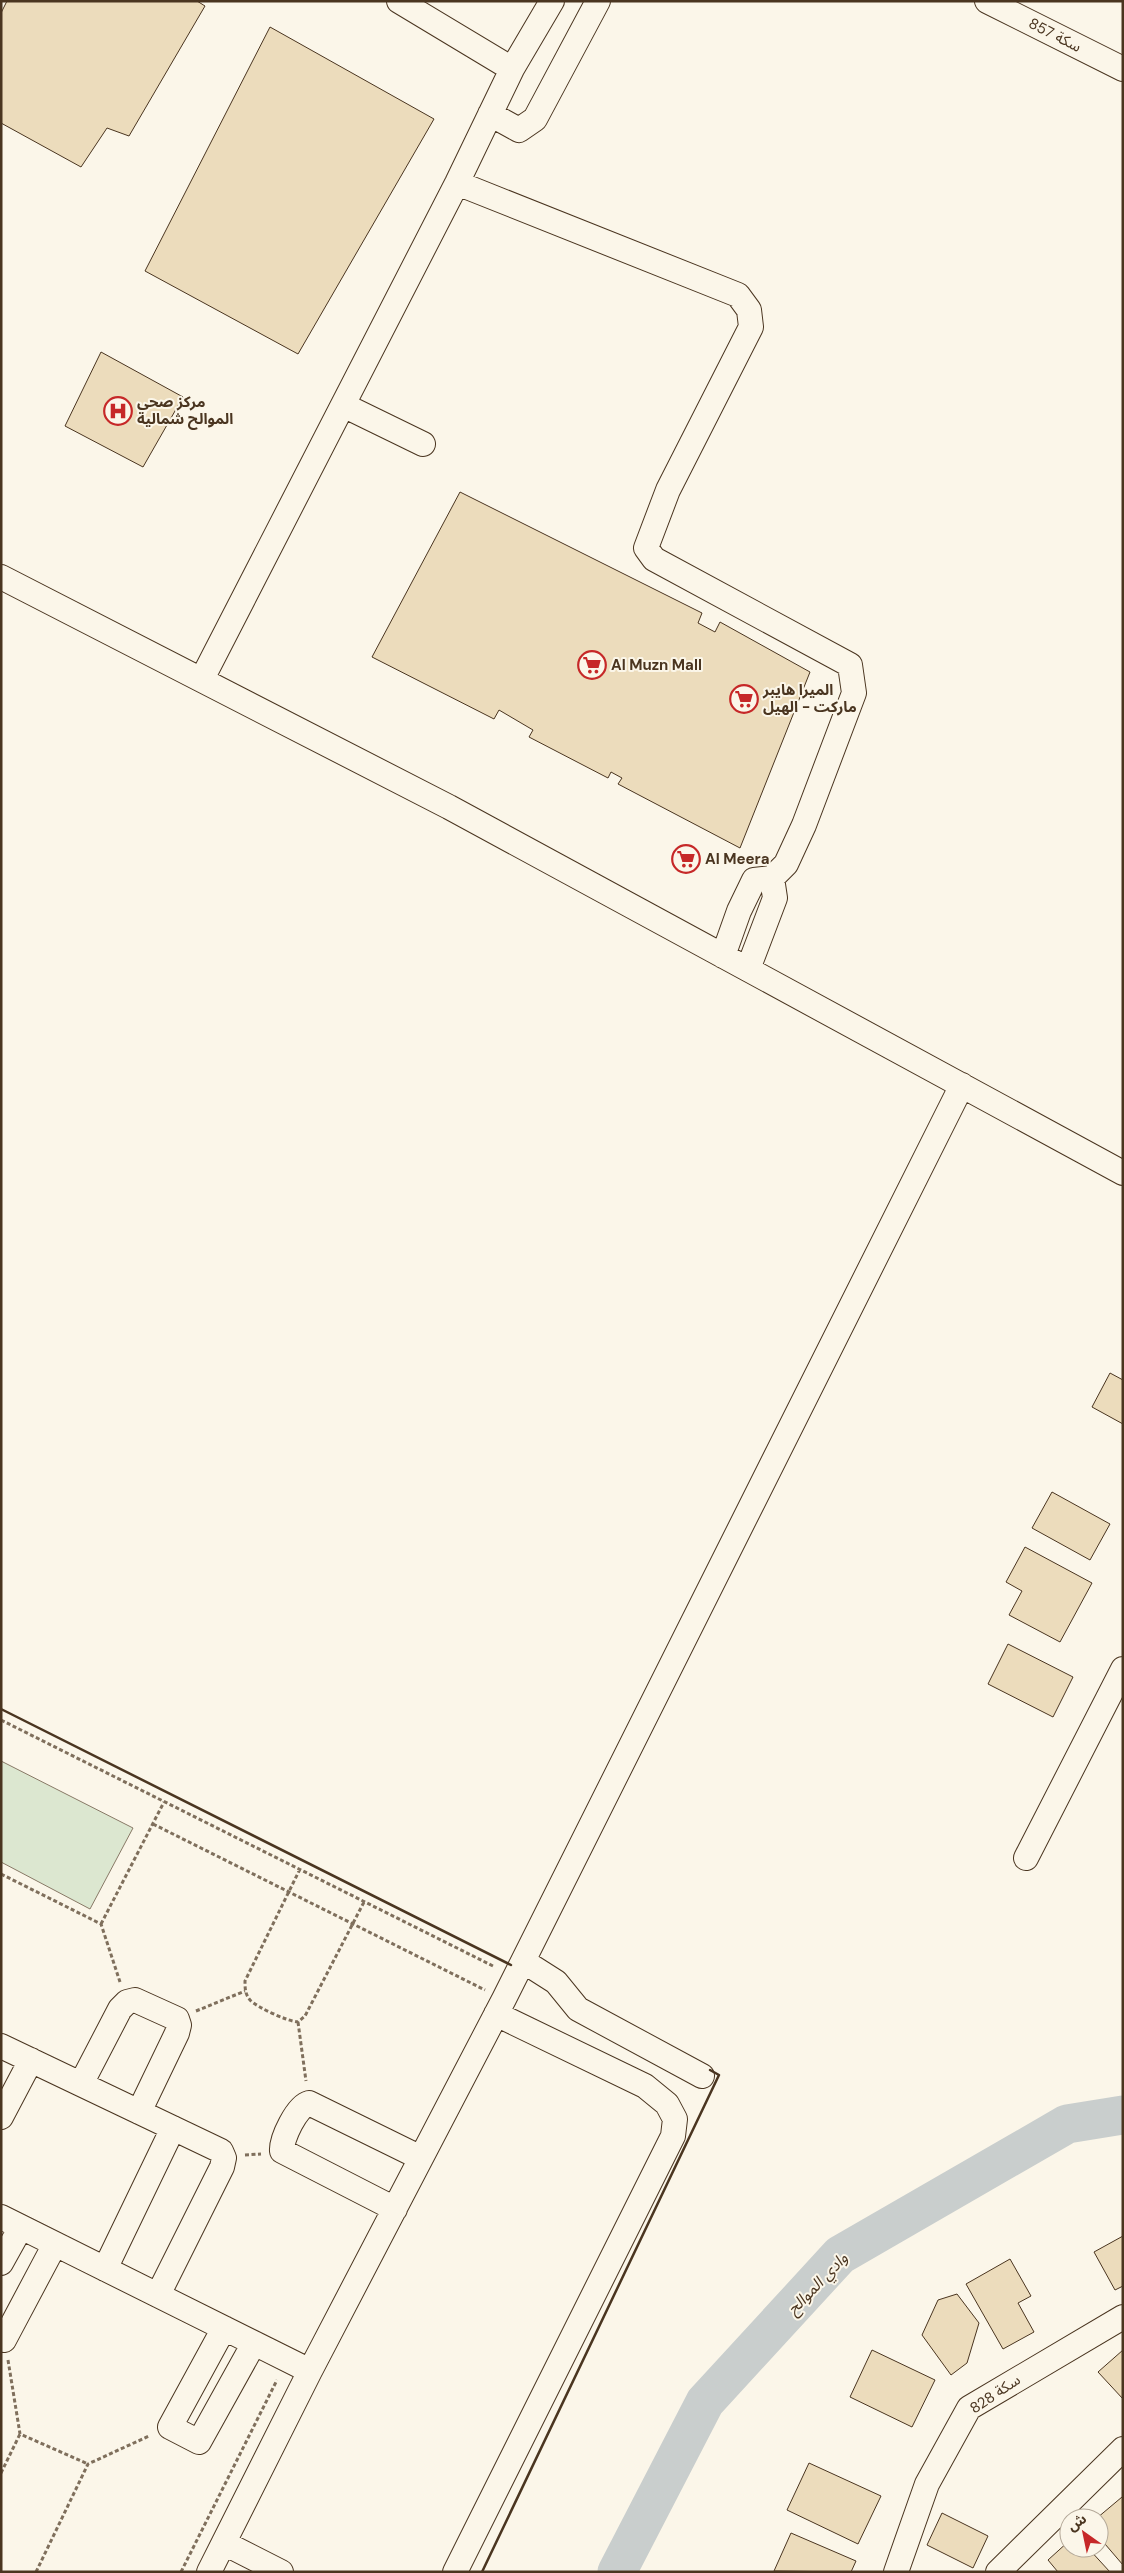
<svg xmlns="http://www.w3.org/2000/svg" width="1124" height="2573" viewBox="0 0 1124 2573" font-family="'DM Sans','Noto Sans Arabic',sans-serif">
<rect width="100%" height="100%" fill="#fbf6e9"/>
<path fill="#dce7d0" stroke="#887966" d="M1 1761 133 1828 90 1909 1 1862Z"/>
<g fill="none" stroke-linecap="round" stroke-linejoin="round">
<path stroke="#c9cecd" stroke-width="39" d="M617 2572 705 2402 840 2255 1067 2124 1123 2115"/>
</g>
<path fill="#ecdcbc" stroke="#4a3520" d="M7 1H197L205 6 129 136 107 128 81 167 1 123V13Z
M270 27 434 119 298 354 145 271Z
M101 352 183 397 143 467 65 426Z
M460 492 702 613 698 623 715 632 720 622 810 672 740 848 618 784 622 778 611 772 608 778 529 737 533 730 499 710 494 719 372 657Z
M1110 1373 1123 1380V1424L1092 1407Z
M1052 1492 1110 1524 1090 1560 1032 1528Z
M1025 1547 1092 1583 1060 1642 1009 1615 1022 1591 1006 1582Z
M1008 1644 1073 1677 1053 1717 988 1684Z
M1123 2236V2286L1115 2290 1094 2252Z
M1010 2259 1031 2296 1018 2303 1034 2332 1003 2349 966 2284Z
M957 2294 979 2323 967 2363 951 2375 922 2335 938 2300Z
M872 2350 935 2380 912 2427 850 2397Z
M1123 2350V2399L1098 2372Z
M809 2463 881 2496 858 2544 787 2510Z
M1122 2497 1123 2498V2565L1099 2537 1097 2518Z
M942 2513 988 2536 973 2568 927 2545Z
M791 2533 856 2561 851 2572 774 2571Z
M1069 2541V2548H1088L1110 2572H1058L1048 2560Z"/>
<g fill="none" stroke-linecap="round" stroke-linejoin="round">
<defs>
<path id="minor" d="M399 1 512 69
M987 1 1123 69
M490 114 519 130 535 119 598 1
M457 183 738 295 749 310 751 327 668 490 646 548 654 559 850 665 854 693 804 825 786 864 772 878
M343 405 423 444
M1 577 449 807 1123 1173
M202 679 457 183 512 69 552 1
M723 956 739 911 754 880 772 878
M748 969 775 898 772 878
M1026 1858 1123 1669
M523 1961 556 1982 578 2009 702 2076
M1 2046 221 2151 224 2158 222 2167 158 2295
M81 2084 120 2009 127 2002 135 2000 177 2019 179 2025 177 2033 139 2112
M1 2117 31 2060
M395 2209 282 2151C281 2139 297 2106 309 2103L421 2158
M1 2217 310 2371
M1 2263 21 2227
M105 2269 173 2128
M224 2328 170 2427 199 2442 254 2343
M1 2338 4 2340 55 2244
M224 2543 281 2572
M209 2572 310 2371 504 1999 962 1085
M455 2572 673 2136 675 2119 667 2104 645 2086 496 2014
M896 2572 927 2484 969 2408 1123 2317
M998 2572 1123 2449"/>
</defs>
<use href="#minor" stroke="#4a3520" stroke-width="26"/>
<path stroke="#7f6f5c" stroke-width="3" stroke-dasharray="4 2.5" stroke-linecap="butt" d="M1 1720 495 1967
M153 1824 485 1990
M300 1869 245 1981C245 1988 245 1994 250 2000 258 2008 287 2021 298 2022L305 2016 364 1902
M1 1874 101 1924 120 1982
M101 1924 164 1802
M196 2011 245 1991
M298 2022 306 2081
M245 2155 261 2154
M8 2360 20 2434 88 2464
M1 2473 20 2434
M36 2572 88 2464 149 2436
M181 2572 277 2380"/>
<use href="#minor" stroke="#fbf6e9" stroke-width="24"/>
<path stroke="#4a3520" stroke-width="2.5" d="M1 1709 511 1965
M482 2572 719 2075 710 2070"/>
</g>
<defs>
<symbol id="hospital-ring" viewBox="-11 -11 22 22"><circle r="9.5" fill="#fbf6e9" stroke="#c62828" stroke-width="1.5"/><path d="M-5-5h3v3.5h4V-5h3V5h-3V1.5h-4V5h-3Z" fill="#c62828"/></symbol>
<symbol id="supermarket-ring" viewBox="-11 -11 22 22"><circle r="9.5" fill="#fbf6e9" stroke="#c62828" stroke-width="1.5"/><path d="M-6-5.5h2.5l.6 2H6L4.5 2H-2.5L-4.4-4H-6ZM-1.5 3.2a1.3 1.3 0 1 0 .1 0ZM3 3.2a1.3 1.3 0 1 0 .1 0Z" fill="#c62828"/></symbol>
</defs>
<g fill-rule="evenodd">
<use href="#hospital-ring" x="102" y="395" width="32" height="32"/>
<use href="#supermarket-ring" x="576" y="649" width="32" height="32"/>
<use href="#supermarket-ring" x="728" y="683" width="32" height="32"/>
<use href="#supermarket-ring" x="670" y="843" width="32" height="32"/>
</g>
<g text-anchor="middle" stroke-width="4" stroke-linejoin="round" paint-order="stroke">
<g font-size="15" fill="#4a3520" stroke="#fbf6e9">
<text transform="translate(1055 35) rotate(27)" y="5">سكة 857</text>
<text transform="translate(995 2394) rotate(-34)" y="5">سكة 828</text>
</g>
<g font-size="15" font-weight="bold" fill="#4a3520" stroke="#fbf6e9" text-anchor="start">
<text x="137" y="407">مركز صحي<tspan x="137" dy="17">الموالح شمالية</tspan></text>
<text x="611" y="670">Al Muzn Mall</text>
<text x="763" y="695">الميرا هايبر<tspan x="763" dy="17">ماركت - الهيل</tspan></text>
<text x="705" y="864">Al Meera</text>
</g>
<g font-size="16" font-style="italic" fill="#4a3520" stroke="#fbf6e9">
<text transform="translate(817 2283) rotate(-46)" y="6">وادي الموالح</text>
</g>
</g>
<rect width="1124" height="2573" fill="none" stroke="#4a3520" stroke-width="5"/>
<g transform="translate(1084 2533) rotate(327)"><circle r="24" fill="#fbf6e9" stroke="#b4a999"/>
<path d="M0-4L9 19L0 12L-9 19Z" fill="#c62828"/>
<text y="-8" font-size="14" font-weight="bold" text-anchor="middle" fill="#4a3520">ش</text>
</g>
</svg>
